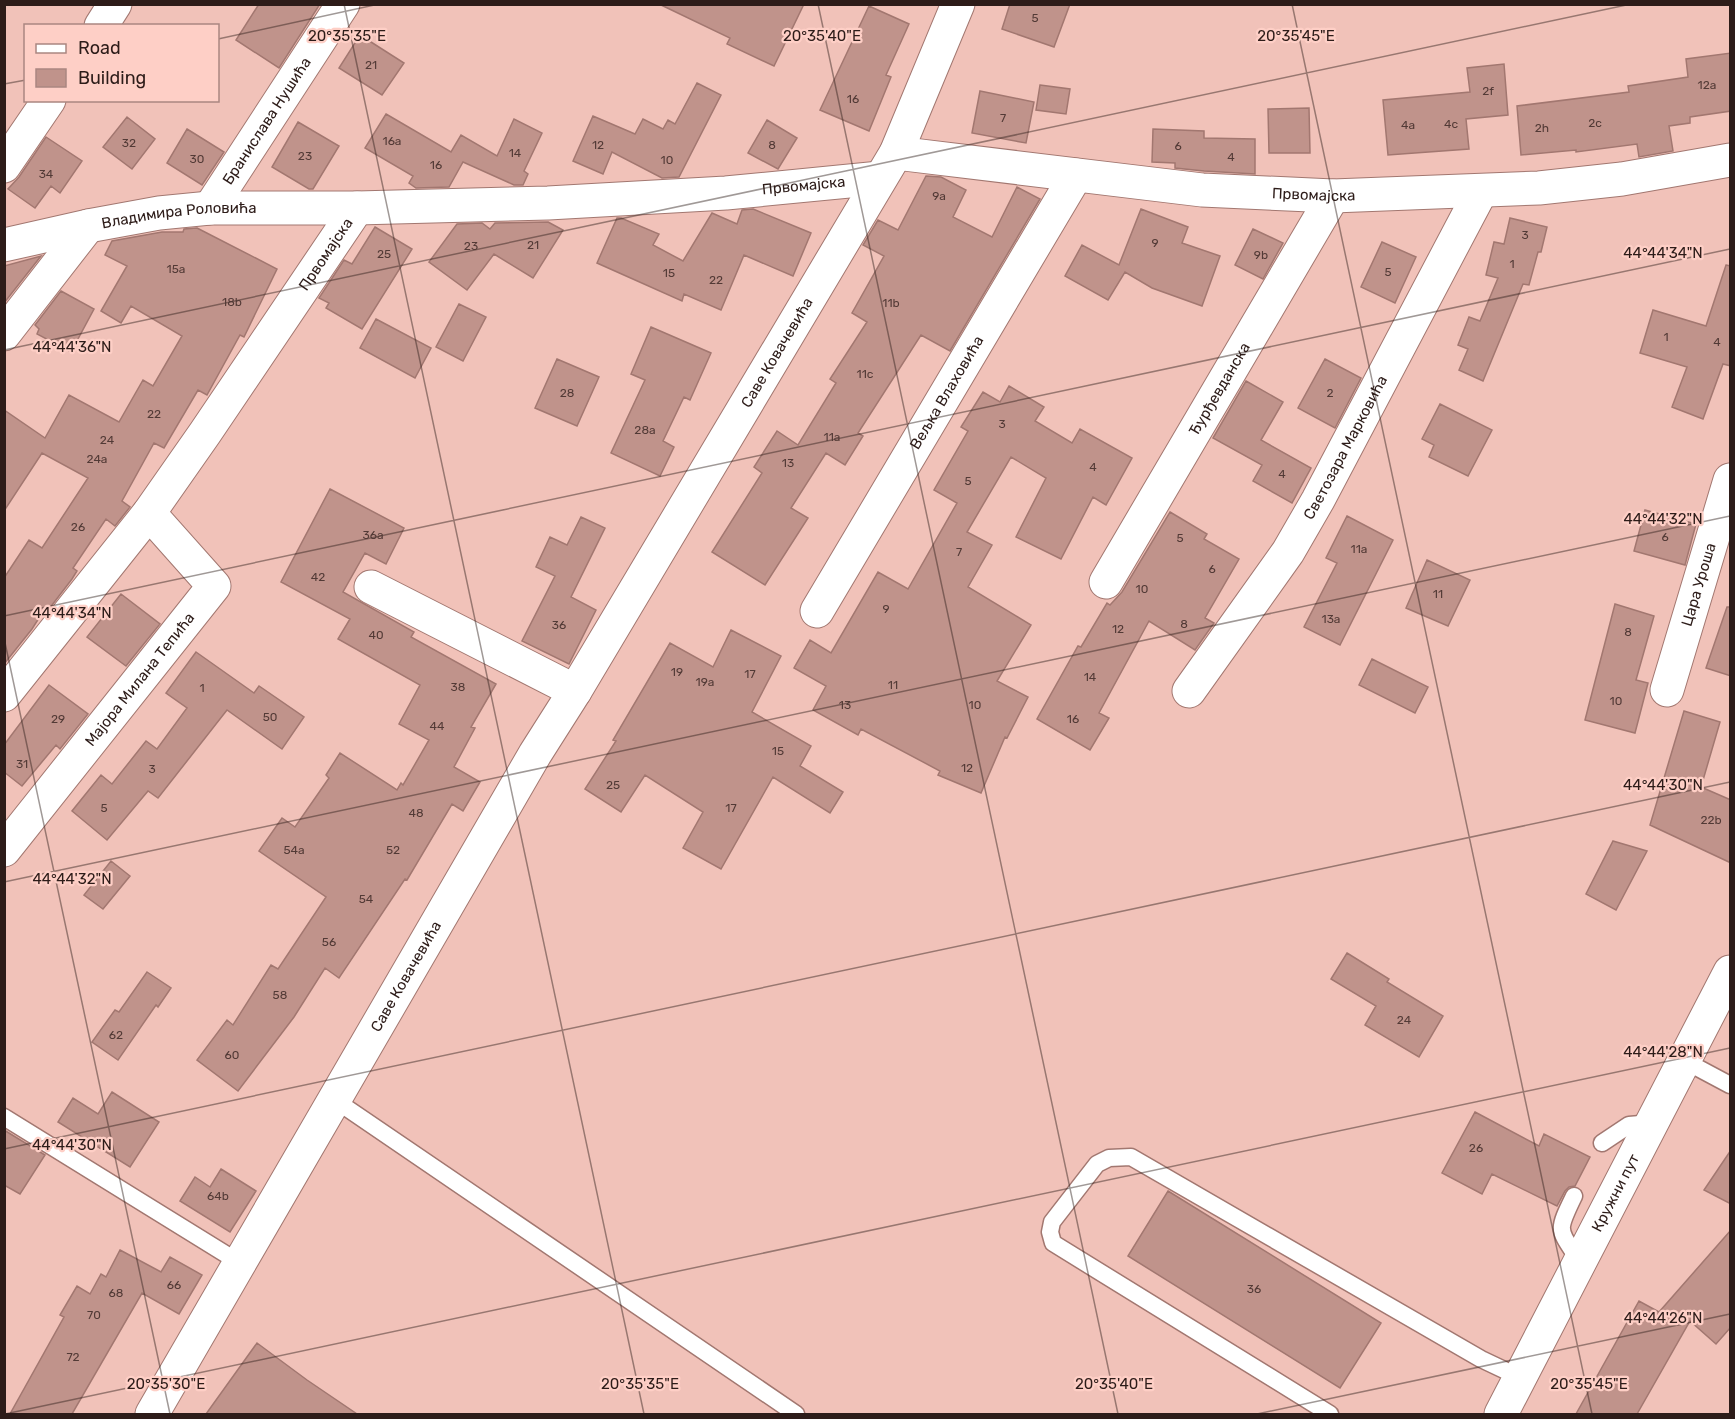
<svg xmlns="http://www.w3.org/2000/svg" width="1735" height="1419" viewBox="0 0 1735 1419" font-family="Rubik,sans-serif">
<rect width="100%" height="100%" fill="#f1c2b9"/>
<path fill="#c0938b" stroke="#a27770" stroke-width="1.5" d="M259 4H320L279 68 236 40Z
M659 4H804L774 66 727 44 730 38Z
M1010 4H1070L1054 47 1002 29Z
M869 6 909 24 886 75 891 77 869 131 820 110Z
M360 35 404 63 382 95 339 68Z
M1731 53V111L1690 117V123L1669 126 1673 151 1639 157 1637 144 1576 152V150L1521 155 1517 106 1629 92 1628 86 1688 77 1686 59Z
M1504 64 1508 115 1466 119 1469 149 1388 155 1383 100 1470 92 1467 68Z
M697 83 721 95 679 177 662 178 612 152 603 174 573 161 593 116 635 134 643 119 663 129 668 120 675 124Z
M1040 85 1070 89 1066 114 1036 110Z
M980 91 1034 102 1026 143 972 133Z
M1309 108 1310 153H1269L1268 109Z
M386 114 451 152 461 135 497 156 514 119 542 133 524 171 528 174 523 185H514L463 162 449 187 416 188 409 183 413 176 365 148Z
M127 117 155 139 132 169 103 147Z
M767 120 797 138 778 169 748 153Z
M298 122 339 146 313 189H309L272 167Z
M187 129 224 152 202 185 167 163Z
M1153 129 1204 131V138L1255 139V174L1204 171 1175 168V163L1152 162Z
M46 137 82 161 60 193 51 186 35 208 8 189 19 177Z
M926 176 941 177 966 190 953 217 992 237 1017 187 1040 199 950 351 921 335 858 433 863 436 845 465 826 453 791 508 808 518 765 585 712 552 762 473 754 467 777 431 798 445 836 383 830 379 867 322 852 313 884 256 863 245 878 220 898 230Z
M753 209 811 233 793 276 744 255 721 310 684 294 682 301 597 263 617 218H621L659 234 653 245 683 261 712 213 737 224 742 210Z
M1141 209 1188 227 1182 243 1220 256 1202 306 1152 288 1125 272 1108 300 1065 276 1082 245 1119 265Z
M1510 218 1547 227 1541 252H1538L1529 285 1523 284 1483 381 1459 370 1468 349 1458 345 1469 317 1480 321 1498 278 1486 275 1494 242 1504 244Z
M548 222 563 230 533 278 494 254 467 290 429 262 457 224 482 223 490 229 495 223Z
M375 227 412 249 362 329 326 308 329 303 319 298 344 260 352 264Z
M197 228 277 269 244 337 240 335 207 395 198 390 164 448 154 443 122 501 130 507 115 526 106 519 73 568 77 571 72 579 49 609 46 607 32 629 4 664V578L29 540 42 548 88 478 42 453 4 511V410L45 438 69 395 119 422 143 380 153 386 182 336 131 306 121 323 101 311 127 266 105 255 112 241 162 232H183L184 229Z
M1253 229 1283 243 1263 279 1235 265Z
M1382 242 1416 257 1395 303 1361 287Z
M41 256 4 303V266Z
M1726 265 1731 266V366L1723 364 1703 419 1672 407 1687 367 1640 353 1653 310 1706 326Z
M61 291 94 309 71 352 37 334 39 329 35 325Z
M459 304 486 317 463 361 436 347Z
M376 319 431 348 415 378 360 348Z
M651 327 711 353 690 400 684 397 663 441 674 447 660 476 611 453 645 380 631 374Z
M557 359 599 377 577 426 535 408Z
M1325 359 1361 378 1335 428 1298 408Z
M1246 381 1283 402 1261 440 1311 468 1292 503 1253 481 1262 465 1213 438Z
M1009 386 1044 407 1035 421 1072 443 1080 429 1132 458 1106 505 1093 497 1061 559 1016 537 1046 478 1011 457 967 532 992 545 968 587 1031 625 997 681 1028 697 1007 738 1005 737 981 793 938 775 940 771 861 729 858 735 813 710 826 686 794 668 810 640 831 653 878 572 908 589 957 503 934 490 968 431 961 427 983 392 1000 402Z
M1440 404 1492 430 1468 476 1429 457 1434 445 1422 439Z
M330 489 404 528 386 564 365 553 343 592 414 632 411 637 496 684 471 727 475 728 454 767 480 782 463 811 452 804 407 880 405 879 339 978 325 968 294 1017 238 1091 197 1060 227 1020 233 1025 271 965 278 969 326 897 259 851 282 818 295 827 329 778 326 775 340 753 397 790 401 783 403 785 429 740 399 724 420 685 338 639 350 619 281 582Z
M1645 510 1696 524 1685 565 1634 551Z
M1170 512 1207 534 1204 539 1239 559 1205 618 1214 623 1195 650 1149 621 1099 713 1109 718 1090 750 1037 719 1078 646 1081 647 1107 603 1110 605 1122 592Z
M1347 516 1393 540 1340 645 1304 627 1337 563 1326 558Z
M581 517 605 528 571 597 596 610 569 664 522 641 555 576 536 567 550 537 567 545Z
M1427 560 1470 580 1448 626 1406 608Z
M121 594 160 624 126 666 87 637Z
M1615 604 1654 616 1636 680 1648 683 1635 733 1585 720Z
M1727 607H1731V676L1706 668Z
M731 630 781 656 752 712 811 746 800 766 843 792 830 813 773 777 721 869 683 848 703 812 645 775 621 812 585 789 616 741 613 740 670 643 713 667Z
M196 652 254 693 259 686 304 717 282 749 227 710 158 798 148 791 107 840 72 811 101 775 112 784 146 741 157 749 187 708 166 693Z
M1372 659 1428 687 1415 713 1359 685Z
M49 685 88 714 60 749 56 745 22 786 4 772V745Z
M1684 711 1720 722 1701 787 1731 800V863L1650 825Z
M1613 841 1647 851 1616 910 1586 894Z
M111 861 130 876 103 909 84 895Z
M1347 953 1389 979 1387 982 1443 1016 1419 1057 1365 1025 1376 1006 1331 979Z
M147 972 171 988 158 1007 156 1005 118 1060 92 1042 115 1010 119 1012Z
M112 1092 159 1122 130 1167 58 1122 73 1098 98 1114Z
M1475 1112 1539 1146 1544 1134 1590 1157 1575 1186 1569 1187 1565 1191 1557 1206 1492 1174 1482 1194 1442 1173Z
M4 1130 45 1155 20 1194 4 1185Z
M1731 1150V1204L1704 1190Z
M221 1169 256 1191 230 1232 180 1201 195 1177 210 1187Z
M1168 1191 1381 1323 1340 1388 1128 1256Z
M1731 1230V1327L1716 1344 1690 1321 1637 1414H1576L1639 1301 1659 1312Z
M120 1250 161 1272 170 1257 202 1275 179 1314 142 1293 72 1414H10L64 1317 60 1315 77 1286 90 1294 101 1274 106 1277Z
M257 1343 307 1380 357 1414H206Z"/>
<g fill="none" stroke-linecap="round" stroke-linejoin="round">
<defs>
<path id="service" d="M1685 1061 1730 1085
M335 1100 796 1414
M4 1117 240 1263
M1602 1143 1629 1125 1652 1123
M1574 1196C1556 1233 1558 1228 1580 1262
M1330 1414 1053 1243 1050 1232 1052 1222 1097 1164 1109 1158 1131 1157 1481 1359 1519 1377"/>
<g id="minor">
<path d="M101 26 115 4"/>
<path id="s1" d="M896 153 1202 190 1333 196 1539 188 1622 179 1730 160"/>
<path d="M4 166 49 100"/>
<path id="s2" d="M210 208 343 4"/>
<path d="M4 334 88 226"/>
<path id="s3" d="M1106 582 1333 196"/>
<path d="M371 587 575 691"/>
<path id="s4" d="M817 611 1076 175"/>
<path id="s5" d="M1667 690 1730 480"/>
<path id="s6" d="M1189 691 1288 552 1318 500 1481 191"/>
<path id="s7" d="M4 695 149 513 205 433 357 208"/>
<path id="s8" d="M4 850 214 586 149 513"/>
</g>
<g id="tertiary">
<path id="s9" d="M4 245 88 226 159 213 210 208H357L548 203 726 193 880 178"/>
<path id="s10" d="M152 1414 535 754 575 691 896 153 958 4"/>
</g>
<g id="secondary">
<path id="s11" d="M1501 1414 1730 972"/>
</g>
</defs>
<use href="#service" stroke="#a27770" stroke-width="19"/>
<use href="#minor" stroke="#a27770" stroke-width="35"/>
<use href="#tertiary" stroke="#a27770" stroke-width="35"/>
<use href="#secondary" stroke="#a27770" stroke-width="35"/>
<use href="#service" stroke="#fff" stroke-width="16"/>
<use href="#minor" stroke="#fff" stroke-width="33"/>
<use href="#tertiary" stroke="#fff" stroke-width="33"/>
<use href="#secondary" stroke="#fff" stroke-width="33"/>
</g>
<path fill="none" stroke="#2d1c19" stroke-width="1.5" stroke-opacity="0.45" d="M344 4 644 1414M818 4 1118 1414M1292 4 1592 1414M218 39 379 4M4 84 26 80M4 350 1631 4M4 616 1730 249M4 638 170 1414M4 882 1730 516M4 1149 1730 782M5 1414 1730 1048M1257 1414 1730 1314"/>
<g text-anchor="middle" stroke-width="4.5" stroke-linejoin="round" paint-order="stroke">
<g font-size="12" fill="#523a36">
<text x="1035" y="22">5</text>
<text x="371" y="69">21</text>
<text x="1707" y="89">12a</text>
<text x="1488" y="95">2f</text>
<text x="853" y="103">16</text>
<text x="1003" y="122">7</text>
<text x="1595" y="127">2c</text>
<text x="1451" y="128">4c</text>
<text x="1408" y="129">4a</text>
<text x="1542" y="132">2h</text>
<text x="392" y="145">16a</text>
<text x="129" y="147">32</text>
<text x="598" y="149">12</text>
<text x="772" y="149">8</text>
<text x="1178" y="150">6</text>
<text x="515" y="157">14</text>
<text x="305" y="160">23</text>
<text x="1231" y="161">4</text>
<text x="197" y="163">30</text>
<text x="667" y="164">10</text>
<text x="436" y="169">16</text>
<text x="46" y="178">34</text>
<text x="939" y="200">9a</text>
<text x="1525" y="239">3</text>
<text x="1155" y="247">9</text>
<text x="533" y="249">21</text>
<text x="471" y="250">23</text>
<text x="384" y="258">25</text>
<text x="1261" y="259">9b</text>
<text x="1512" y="268">1</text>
<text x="176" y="273">15a</text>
<text x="1388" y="276">5</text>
<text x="669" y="277">15</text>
<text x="716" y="284">22</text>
<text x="232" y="306">18b</text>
<text x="891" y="307">11b</text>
<text x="1666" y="341">1</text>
<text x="1717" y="346">4</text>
<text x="865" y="378">11c</text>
<text x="567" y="397">28</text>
<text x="1330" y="397">2</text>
<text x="154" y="418">22</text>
<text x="1002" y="428">3</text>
<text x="645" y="434">28a</text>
<text x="832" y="441">11a</text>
<text x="107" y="444">24</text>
<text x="97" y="463">24a</text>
<text x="788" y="467">13</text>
<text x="1093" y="471">4</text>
<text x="1282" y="478">4</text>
<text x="968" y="485">5</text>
<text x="78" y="531">26</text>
<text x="373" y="539">36a</text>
<text x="1665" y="541">6</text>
<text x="1180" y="542">5</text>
<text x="1359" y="553">11a</text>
<text x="959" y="556">7</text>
<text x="1212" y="573">6</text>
<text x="318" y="581">42</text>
<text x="1142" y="593">10</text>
<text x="1438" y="598">11</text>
<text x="886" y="613">9</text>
<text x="1331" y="623">13a</text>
<text x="1184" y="628">8</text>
<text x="559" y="629">36</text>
<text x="1118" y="633">12</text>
<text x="1628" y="636">8</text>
<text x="376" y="639">40</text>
<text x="677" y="676">19</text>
<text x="750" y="678">17</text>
<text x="1090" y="681">14</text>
<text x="705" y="686">19a</text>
<text x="893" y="689">11</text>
<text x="458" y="691">38</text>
<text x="202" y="692">1</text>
<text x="1616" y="705">10</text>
<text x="845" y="709">13</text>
<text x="975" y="709">10</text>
<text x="270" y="721">50</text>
<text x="58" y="723">29</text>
<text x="1073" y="723">16</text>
<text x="437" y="730">44</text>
<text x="778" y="755">15</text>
<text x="22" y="768">31</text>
<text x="967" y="772">12</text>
<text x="152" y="773">3</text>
<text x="613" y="789">25</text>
<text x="104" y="812">5</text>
<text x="731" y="812">17</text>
<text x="416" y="817">48</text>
<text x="1711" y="824">22b</text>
<text x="294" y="854">54a</text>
<text x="393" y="854">52</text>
<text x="366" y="903">54</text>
<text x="329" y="946">56</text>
<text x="280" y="999">58</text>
<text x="1404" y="1024">24</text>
<text x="116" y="1039">62</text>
<text x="232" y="1059">60</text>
<text x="1476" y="1152">26</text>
<text x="218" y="1200">64b</text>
<text x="174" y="1289">66</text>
<text x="1254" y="1293">36</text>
<text x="116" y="1297">68</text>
<text x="94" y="1319">70</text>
<text x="73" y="1361">72</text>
</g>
<g font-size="15" fill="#2d1c19" stroke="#fecfc6">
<text dy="5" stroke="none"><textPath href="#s2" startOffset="104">Бранислава Нушића</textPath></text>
<text dy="5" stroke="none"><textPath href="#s9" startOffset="804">Првомајска</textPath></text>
<text dy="5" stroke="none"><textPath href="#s1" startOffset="420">Првомајска</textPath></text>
<text dy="5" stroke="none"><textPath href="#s9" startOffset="178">Владимира Роловића</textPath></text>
<text dy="5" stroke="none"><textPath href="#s7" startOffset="546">Првомајска</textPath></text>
<text dy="5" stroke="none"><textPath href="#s10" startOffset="1232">Саве Ковачевића</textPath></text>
<text dy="5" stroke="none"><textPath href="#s3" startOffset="224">Ђурђевданска</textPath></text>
<text dy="5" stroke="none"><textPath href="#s4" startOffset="254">Вељка Влаховића</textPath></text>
<text dy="5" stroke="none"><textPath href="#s6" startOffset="290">Светозара Марковића</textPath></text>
<text dy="5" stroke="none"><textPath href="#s5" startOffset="110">Цара Уроша</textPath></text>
<text dy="5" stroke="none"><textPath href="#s8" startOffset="218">Мајора Милана Тепића</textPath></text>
<text dy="5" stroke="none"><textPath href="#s10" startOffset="506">Саве Ковачевића</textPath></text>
<text dy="5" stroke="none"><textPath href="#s11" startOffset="249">Кружни пут</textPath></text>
</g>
</g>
<g font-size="15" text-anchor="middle" fill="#2d1c19" stroke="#fecfc6" stroke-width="4.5" stroke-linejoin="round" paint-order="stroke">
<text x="347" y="41">20°35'35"E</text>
<text x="822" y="41">20°35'40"E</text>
<text x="1296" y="41">20°35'45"E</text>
<text x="1663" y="258">44°44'34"N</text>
<text x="72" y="352">44°44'36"N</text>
<text x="1663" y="524">44°44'32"N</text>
<text x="72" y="618">44°44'34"N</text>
<text x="1663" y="790">44°44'30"N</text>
<text x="72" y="884">44°44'32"N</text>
<text x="1663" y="1057">44°44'28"N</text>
<text x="72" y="1150">44°44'30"N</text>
<text x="1663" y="1323">44°44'26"N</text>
<text x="166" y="1389">20°35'30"E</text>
<text x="640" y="1389">20°35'35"E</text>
<text x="1114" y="1389">20°35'40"E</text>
<text x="1589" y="1389">20°35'45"E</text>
</g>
<rect width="1735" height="1419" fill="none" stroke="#2d1c19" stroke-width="12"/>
<rect x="24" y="24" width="195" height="78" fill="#fecfc6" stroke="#aa8781" stroke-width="1.5"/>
<rect x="36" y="44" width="30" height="9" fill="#ffffff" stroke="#aa8781" stroke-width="1.5"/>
<text x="78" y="54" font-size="18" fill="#2d1c19">Road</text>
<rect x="36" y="69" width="30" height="18" fill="#c0938b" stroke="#aa8781" stroke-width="1.5"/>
<text x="78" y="84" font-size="18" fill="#2d1c19">Building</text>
</svg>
